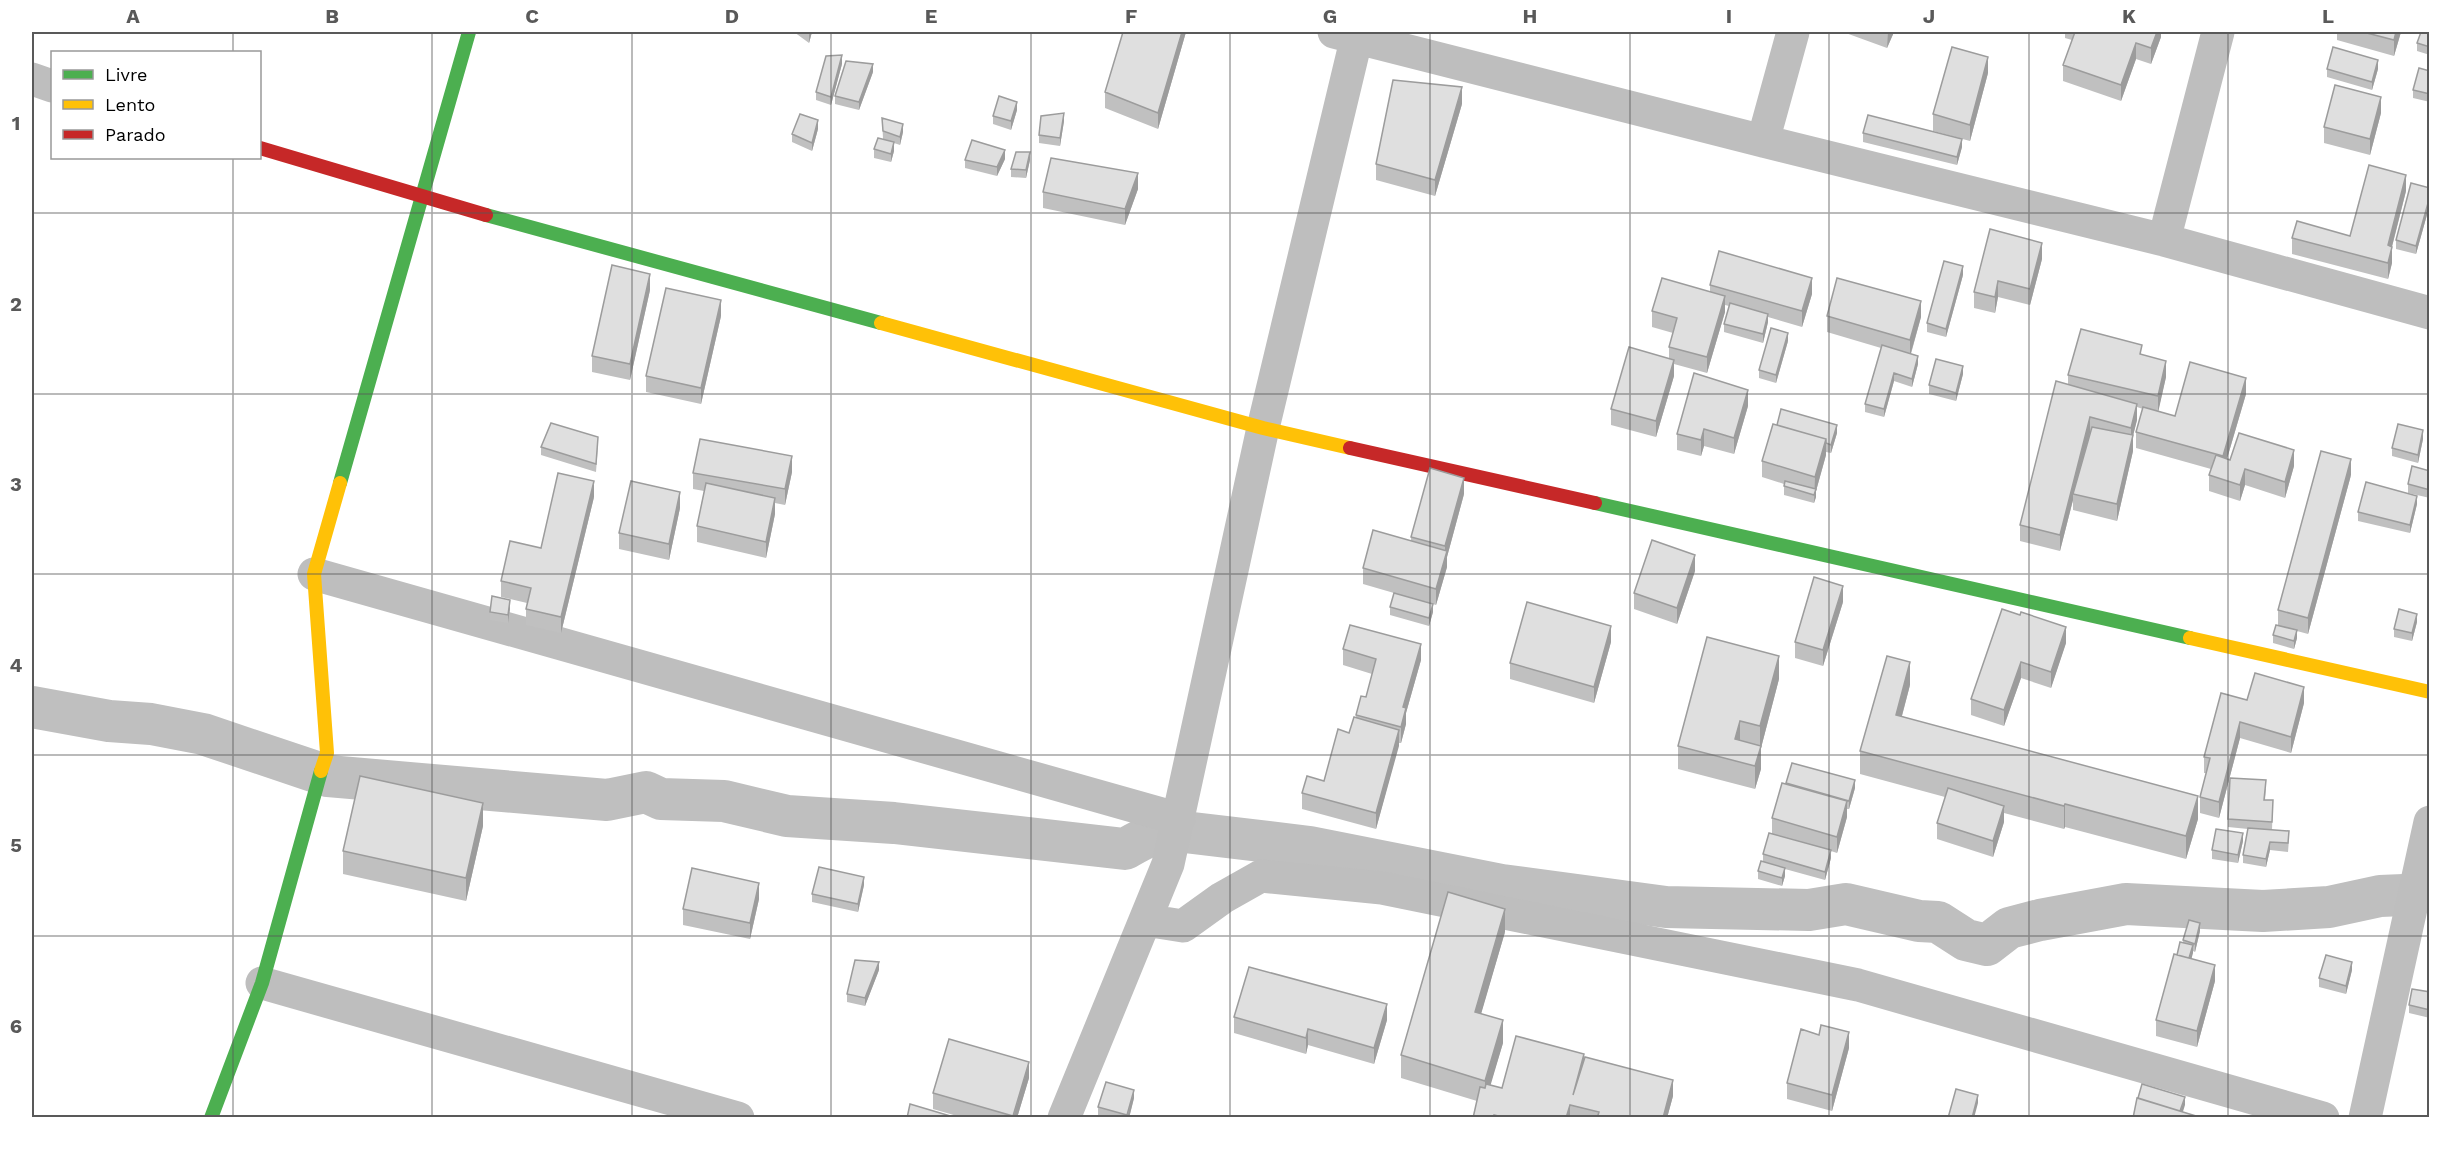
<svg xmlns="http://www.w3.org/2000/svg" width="2461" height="1149" viewBox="0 0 2461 1149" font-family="'Work Sans',sans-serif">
<rect width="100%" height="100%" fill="#fff"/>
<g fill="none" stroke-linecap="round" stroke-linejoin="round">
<path stroke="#bfbfbf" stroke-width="42" d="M32 707 109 721 151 724 203 734 328 776 607 800 646 792 661 799 724 801 787 816 894 823 1125 849C1141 840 1157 830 1176 831L1310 847 1502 885 1666 907 1809 910 1846 904 1919 921 1938 922 1966 940 1987 945 2009 928 2040 920 2126 904 2263 911 2329 907 2380 896 2404 895"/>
<path stroke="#bebebe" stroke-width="33" d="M1334 32 1763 141 2164 240 2430 313
M32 79 52 86
M1763 141 1793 32
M2164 240 2218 32
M314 574 1179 819
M1145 920 1183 926 1222 898 1261 876 1382 888 1858 985 2323 1118
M262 983 738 1118
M1064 1118 1168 864 1263 428 1358 32
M2365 1118 2430 822"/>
<path stroke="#4caf50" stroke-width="14" d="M486 215 881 323
M340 483 469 32
M1595 503 2190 638
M211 1118 262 983 321 771"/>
<path stroke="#ffc107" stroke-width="14" d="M881 323 1263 428 1350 448
M2190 638 2430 692
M321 771 327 753 314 574 340 483"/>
<path stroke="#c62828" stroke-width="14" d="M260 148 486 215
M1350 448 1595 503"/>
</g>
<path fill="#c0c0c0" d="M794 32H812L809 43Z
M1123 32H1186L1158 129 1105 108V92Z
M1843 32H1894L1887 48Z
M2065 32H2161V37L2151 64 2136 59 2121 101 2063 81V65L2072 40 2065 38Z
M2337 32H2401L2394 56 2337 40Z
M2419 32H2430V55L2417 51V43L2421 32Z
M842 64 831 105 816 100V92Z
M2327 69H2378L2372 90 2327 77Z
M2430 71V102L2413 98V90Z
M873 72 859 110 835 104V96Z
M1988 73 1970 141 1933 131V114Z
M1462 104 1435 196 1376 180V164Z
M1017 110 1011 130 993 124V116Z
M2381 113 2370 155 2324 143V127Z
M882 118 903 132 900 145 894 143V151L891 162 874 158V149L883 139Z
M1064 121 1060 146 1039 143V135Z
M818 129 812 151 792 142V134Z
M1863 133 1962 147 1957 165 1863 142Z
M1005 159 997 176 965 168V160Z
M1030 160 1026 178 1011 177V169Z
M2430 188V204L2416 254 2396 249V240Z
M1138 189 1125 225 1043 208V192Z
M2406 191 2392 247V263L2388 279 2292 254V238L2350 236Z
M2042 259 2030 305 1998 297 1995 313 1974 308V292Z
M1963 275 1946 337 1927 332V323Z
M1710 285 1812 294 1802 327 1768 317V322L1763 343 1724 332V324L1729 306 1725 305V312L1707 373 1674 364V376L1656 437 1611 425V409L1669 358V347L1673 333 1652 327V311L1710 292Z
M650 290 630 380 592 372V356Z
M721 316 701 404 646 392V376Z
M1827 316 1921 317 1911 354 1918 364 1912 387 1894 381 1884 417 1865 412V404L1881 348 1827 332Z
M1788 341 1776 383 1759 378V370Z
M2142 355 2166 377 2158 411 2175 416 2246 394 2227 459 2294 466 2285 498 2245 485 2240 501 2209 491V475L2211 469 2136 448V432L2143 409 2137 407V420L2133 435V451L2117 521 2073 510V500L2060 551 2020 541V525L2068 385V375Z
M1963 374 1956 401 1929 394V385Z
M1748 406 1734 454 1704 446 1701 456 1677 450V434Z
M1777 425 1837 433 1831 453 1826 452V455L1816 491V497L1814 503 1784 495V484L1762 477V461Z
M2423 439 2418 463 2392 456V448Z
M598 445 596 472 541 455V447Z
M2430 471V498L2408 493V484Z
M792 472 785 505 775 503V514L766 558 697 542V526L704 491 693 489V473Z
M2351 475 2308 634 2297 631V638L2294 649 2273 643V635L2278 626V610Z
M1464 494 1447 557V567L1436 605 1424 601 1433 612 1429 626 1390 615V607L1394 593 1363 584V568L1411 541V537Z
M594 497 561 633 526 625V609L527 603 501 597V581L541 548Z
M2417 504 2410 533 2358 521V512Z
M680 508 669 560 619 549V533Z
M1695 571 1677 624 1634 609V593Z
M1843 602 1823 666 1795 658V642Z
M510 608 508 623 490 620V612Z
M2002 609 2066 643 2051 688 2021 678 2004 726 1971 715V699Z
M2417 622 2412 641 2394 637V629Z
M1611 642 1594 703 1510 679V663Z
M1343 649 1421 660 1406 713V724L1401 743H1399L1376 829 1302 809V793L1324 781 1349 733 1356 718V715L1366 697 1372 674 1343 665Z
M1779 679 1761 748V769L1755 789 1678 769V746Z
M1910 685 1902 716 2198 819 2186 859 2065 827 2064 829 2004 813V822L1993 857 1937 839V823L1945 797 1860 774V751Z
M2247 700 2304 703 2291 753 2240 738 2219 818 2200 813V797L2206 773H2204V757Z
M1786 784 1855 788 1849 809H1847V817L1837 853 1831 851V858L1825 880 1785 869V876L1782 886 1758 879V871L1763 862V854L1772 833V818Z
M2266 788 2265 800H2273L2272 830 2289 839 2288 852 2270 850 2266 867 2243 863V855L2248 829 2228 827V819Z
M483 826 466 901 343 874V851Z
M2243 841 2238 863 2212 859V850Z
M864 885 858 912 812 902V894Z
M759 899 750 939 683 925V909Z
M2200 931 2195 952 2193 951 2191 959 2215 981 2197 1047 2156 1036V1020L2177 955 2183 943V940Z
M2430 931V952H2428V936Z
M1505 932 1481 1013 1503 1043 1490 1085 1502 1088 1584 1062 1673 1096 1667 1118H1473L1477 1101 1401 1078V1055Z
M879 970 865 1006 847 1002V994Z
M2352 970 2346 994 2319 987V978Z
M2430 992V1018L2409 1013V1005Z
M1234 1017 1387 1020 1374 1064 1308 1045 1306 1054 1234 1033Z
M1849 1048 1832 1111 1787 1099V1083Z
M1029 1078 1017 1118H964L933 1109V1093Z
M1134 1098 1129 1118H1107L1098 1115V1107Z"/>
<path fill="#9c9c9c" d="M810 32H812L809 43V35Z
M1182 32H1186L1158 129V113Z
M1888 32H1894L1887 48Z
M2157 32H2161V37L2151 64V48Z
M2396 32H2401L2394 56V40Z
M2136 43V59L2121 101V85Z
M842 55V64L831 105V97Z
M1988 57V73L1970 141V125Z
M2378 60V69L2372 90V82Z
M873 64V72L859 110V102Z
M1462 87V104L1435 196V180Z
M2381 97V113L2370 155V139Z
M1017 102V110L1011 130V121Z
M1064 113V121L1060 146V138Z
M818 120V129L812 151V143Z
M903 124V132L900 145V137Z
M1962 139V147L1957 165V157Z
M894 142V151L891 162V154Z
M1005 150V159L997 176V167Z
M1030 152V160L1026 178V170Z
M1138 173V189L1125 225V209Z
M2406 175V191L2388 262V245Z
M2430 196V204L2416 254V246Z
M2042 243V259L2030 305V289Z
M2392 247V263L2388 279V263Z
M1963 266V275L1946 337V329Z
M650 274V290L630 380V364Z
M1812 278V294L1802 327V311Z
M1998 281V297L1995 313V297Z
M1725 296V312L1707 373V357Z
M721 300V316L701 404V388Z
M1921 301V317L1910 356V340Z
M1768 314V322L1763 343V334Z
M1788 333V341L1776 383V375Z
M1918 356V364L1912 387V379Z
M1674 360V376L1656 437V421Z
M2166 361V377L2158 413V396Z
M1963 366V374L1956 401V393Z
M1894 373V381L1884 417V409Z
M2246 378V394L2223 472V456Z
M1748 390V406L1734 454V438Z
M2137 404V420L2131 444V428Z
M2090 417V433L2073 494V500L2060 551V535Z
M1837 425V433L1831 453V445Z
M1704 429V446L1701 456V440Z
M2423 430V439L2418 463V455Z
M2133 435V451L2117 521V504Z
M1826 439V455L1816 491V497L1814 503 1815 477Z
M2294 450V466L2285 498V482Z
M792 456V472L785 505V489Z
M2351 459V475L2308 634V618Z
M2245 469V485L2240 501V485Z
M1464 478V494L1447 557V567L1436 605V589L1445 556V546Z
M594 481V497L561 633V617Z
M680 492V508L669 560V544Z
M2417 496V504L2410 533V525Z
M775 498V514L766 558V542Z
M1695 555V571L1677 624V608Z
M1843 586V602L1823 666V650Z
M510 600V608L508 623V615Z
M1433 604V612L1429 626V618Z
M2417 614V622L2412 641V633Z
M1611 626V642L1594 703V687Z
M2066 627V643L2051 688V672Z
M2297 630V638L2294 649V641Z
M1421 644V660L1406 713V724L1401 743V727L1403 707Z
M1779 656V679L1761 748V769L1755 789V766L1760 747V726Z
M1910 662V685L1896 738V715Z
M2021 662V678L2004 726V710Z
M2304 687V703L2291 753V737Z
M1740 721V744L1735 762V739Z
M2240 722V738L2219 818V802Z
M1399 730V746L1376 829V813Z
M1855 780V788L1849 809V801Z
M2198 796V819L2186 859V836Z
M1847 801V817L1837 853V837Z
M483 803V826L466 901V878Z
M2065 804V827L2064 829V806Z
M2004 806V822L1993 857V841Z
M2243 833V841L2238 863V855Z
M2270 842V850L2266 867V859Z
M1831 850V858L1825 880V872Z
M1785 868V876L1782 886V878Z
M864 877V885L858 912V904Z
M759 883V899L750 939V923Z
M1505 909V932L1475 1035V1012Z
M2200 923V931L2195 952V944Z
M2193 945V953L2189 968V960Z
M879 962V970L865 1006V998Z
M2352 962V970L2346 994V986Z
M2215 965V981L2197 1047V1031Z
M1387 1004V1020L1374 1064V1048Z
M1503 1020V1043L1485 1104V1081Z
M1308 1029V1045L1306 1054V1038Z
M1849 1032V1048L1832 1111V1095Z
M1584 1054V1070L1573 1095Z
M1029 1062V1078L1017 1118H1013Z
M1673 1080V1096L1667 1118H1663Z
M1134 1090V1098L1129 1118H1127Z
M1978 1095V1103L1974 1118H1972Z
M2185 1097V1105L2181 1118 2179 1115Z
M1570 1105V1118H1566Z"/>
<path fill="#dfdfdf" stroke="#9c9c9c" stroke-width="1.5" d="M1123 32H1182L1158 113 1105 92Z
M2075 32H2157L2151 48 2136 43 2121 85 2063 65Z
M2363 32H2396L2394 40Z
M2421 32H2430V47L2417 43Z
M1952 47 1988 57 1970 125 1933 114Z
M2333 47 2378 60 2372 82 2327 69Z
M842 55 831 97 816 92 826 56Z
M846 61 873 64 859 102 835 96Z
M2419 68 2430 71V94L2413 90Z
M1393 80 1462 87 1435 180 1376 164Z
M2335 85 2381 97 2370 139 2324 127Z
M999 96 1017 102 1011 121 993 116Z
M1064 113 1060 138 1039 135 1041 116Z
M800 114 818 120 812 143 792 134Z
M1868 115 1962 139 1957 157 1863 133Z
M882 118 903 124 900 137 883 131Z
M878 138 894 142 891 154 874 149Z
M972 140 1005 150 997 167 965 160Z
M1016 152H1030L1026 170 1011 169Z
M1051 158 1138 173 1125 209 1043 192Z
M2369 165 2406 175 2388 245 2392 247 2388 263 2292 238 2297 221 2350 236Z
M2411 183 2430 188V196L2416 246 2396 240Z
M1990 229 2042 243 2030 289 1998 281 1995 297 1974 292Z
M1719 251 1812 278 1802 311 1710 285Z
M1944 261 1963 266 1946 329 1927 323Z
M612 265 650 274 630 364 592 356Z
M1662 278 1725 296 1707 357 1669 347 1677 318 1652 311Z
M1837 278 1921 301 1910 340 1827 316Z
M666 288 721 300 701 388 646 376Z
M1730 303 1768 314 1763 334 1724 324Z
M1771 328 1788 333 1776 375 1759 370Z
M2081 329 2142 345 2140 354 2166 361 2158 396 2068 375Z
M1882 345 1918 356 1912 379 1894 373 1884 409 1865 404Z
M1629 347 1674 360 1656 421 1611 409Z
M1936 359 1963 366 1956 393 1929 385Z
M2190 362 2246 378 2223 456 2136 432 2143 407 2175 416Z
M1694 373 1748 390 1734 438 1704 429 1701 440 1677 434Z
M2056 381 2137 404 2131 428 2090 417 2060 535 2020 525Z
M1781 409 1837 425 1831 445 1826 443V439L1777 425Z
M551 423 598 437 596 464 541 447Z
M1773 424 1826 439 1815 477 1762 461Z
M2398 424 2423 430 2418 455 2392 448Z
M2092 427 2133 435 2117 504 2073 494Z
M2239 433 2294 450 2285 482 2245 469 2240 485 2209 475 2216 455 2230 460Z
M700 439 792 456 785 489 693 473Z
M2321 451 2351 459 2308 618 2278 610Z
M2412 466 2430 471V490L2408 484Z
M1430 468 1464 478 1445 546 1411 537Z
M558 473 594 481 561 617 526 609 531 588 501 581 510 541 541 548Z
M631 481 680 492 669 544 619 533Z
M1785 481 1816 489 1814 495 1784 486Z
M2366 482 2417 496 2410 525 2358 512Z
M706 483 775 498 766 542 697 526Z
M1373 530 1447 551 1436 589 1363 568Z
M1652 540 1695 555 1677 608 1634 593Z
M1814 577 1843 586 1823 650 1795 642Z
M1394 593 1433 604 1429 618 1390 607Z
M492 596 510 600 508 615 490 612Z
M1527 602 1611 626 1594 687 1510 663Z
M2002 609 2020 615 2021 612 2066 627 2051 672 2021 662 2004 710 1971 699Z
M2399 609 2417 614 2412 633 2394 629Z
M1350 625 1421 644 1403 707 1406 708 1401 727 1356 715 1361 696 1366 697 1376 659 1343 649Z
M2276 625 2297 630 2294 641 2273 635Z
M1707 637 1779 656 1760 726 1740 721 1735 739 1761 746 1755 766 1678 746Z
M1887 656 1910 662 1896 715 2198 796 2186 836 2065 804 2064 806 1860 751Z
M2255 673 2304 687 2291 737 2240 722 2219 802 2200 797 2210 758 2204 757 2221 693 2247 700Z
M1354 717 1399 730 1376 813 1302 793 1307 776 1324 781 1338 729 1349 733Z
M1792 763 1855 780 1849 801 1786 783Z
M360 776 483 803 466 878 343 851Z
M2230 778 2266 780 2264 800H2273L2272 822 2228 819Z
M1782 783 1847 801 1837 837 1772 818Z
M1948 788 2004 806 1993 841 1937 823Z
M2248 828 2289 831 2288 843 2270 842 2266 859 2243 855Z
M2216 829 2243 833 2238 855 2212 850Z
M1769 833 1831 850 1825 872 1763 854Z
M1761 861 1785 868 1782 878 1758 871Z
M819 867 864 877 858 904 812 894Z
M692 868 759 883 750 923 683 909Z
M1448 892 1505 909 1475 1012 1503 1020 1485 1081 1401 1055Z
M2189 920 2200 923 2195 944 2183 940Z
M2180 942 2193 945 2189 958 2177 955Z
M2174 954 2215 965 2197 1031 2156 1020Z
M2326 955 2352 962 2346 986 2319 978Z
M855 960 879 962 865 998 847 994Z
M1249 967 1387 1004 1374 1048 1308 1029 1306 1038 1234 1017Z
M2412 989 2430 992V1010L2409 1005Z
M1821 1025 1849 1032 1832 1095 1787 1083 1801 1029 1819 1035Z
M1516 1036 1584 1054 1573 1095 1585 1057 1673 1080 1663 1118H1597L1599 1112 1570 1105 1566 1118H1506L1494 1115 1493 1118H1473L1480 1087 1485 1088 1486 1084 1502 1088Z
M949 1039 1029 1062 1013 1116 933 1093Z
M1106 1082 1134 1090 1127 1115 1098 1107Z
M2142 1084 2185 1097 2180 1111 2138 1098Z
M1956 1089 1978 1095 1972 1118H1948Z
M2137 1098 2196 1116 2195 1118H2133Z
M910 1104 957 1118H907Z"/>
<path fill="none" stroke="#595959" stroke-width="1.5" stroke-opacity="0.55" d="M233 32V52M432 32V1118M632 32V1118M831 32V1118M1031 32V1118M1230 32V1118M1430 32V1118M1630 32V1118M1829 32V1118M2029 32V1118M2228 32V1118M233 158V1118M32 213H2430M32 394H2430M32 574H2430M32 755H2430M32 936H2430"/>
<rect width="2461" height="1149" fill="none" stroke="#ffffff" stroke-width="66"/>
<rect x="51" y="51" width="210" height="108" fill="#ffffff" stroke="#999999" stroke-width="1.5"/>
<rect x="63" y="70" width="30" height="9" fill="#4caf50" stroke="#999999" stroke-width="1.5"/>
<text x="105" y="81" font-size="18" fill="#000000">Livre</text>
<rect x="63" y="100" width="30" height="9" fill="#ffc107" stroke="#999999" stroke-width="1.5"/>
<text x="105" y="111" font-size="18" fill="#000000">Lento</text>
<rect x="63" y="130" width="30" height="9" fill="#c62828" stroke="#999999" stroke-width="1.5"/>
<text x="105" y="141" font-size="18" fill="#000000">Parado</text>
<rect x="33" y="33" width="2395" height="1083" fill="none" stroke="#595959" stroke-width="2"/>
<g font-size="20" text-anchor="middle" font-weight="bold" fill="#595959">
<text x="133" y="23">A</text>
<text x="332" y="23">B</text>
<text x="532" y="23">C</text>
<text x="732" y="23">D</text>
<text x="931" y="23">E</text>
<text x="1131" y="23">F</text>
<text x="1330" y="23">G</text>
<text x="1530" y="23">H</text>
<text x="1729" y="23">I</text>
<text x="1929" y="23">J</text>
<text x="2129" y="23">K</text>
<text x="2328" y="23">L</text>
<text x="16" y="130">1</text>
<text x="16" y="311">2</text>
<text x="16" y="491">3</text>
<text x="16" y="672">4</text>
<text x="16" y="852">5</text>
<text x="16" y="1033">6</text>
</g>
</svg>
